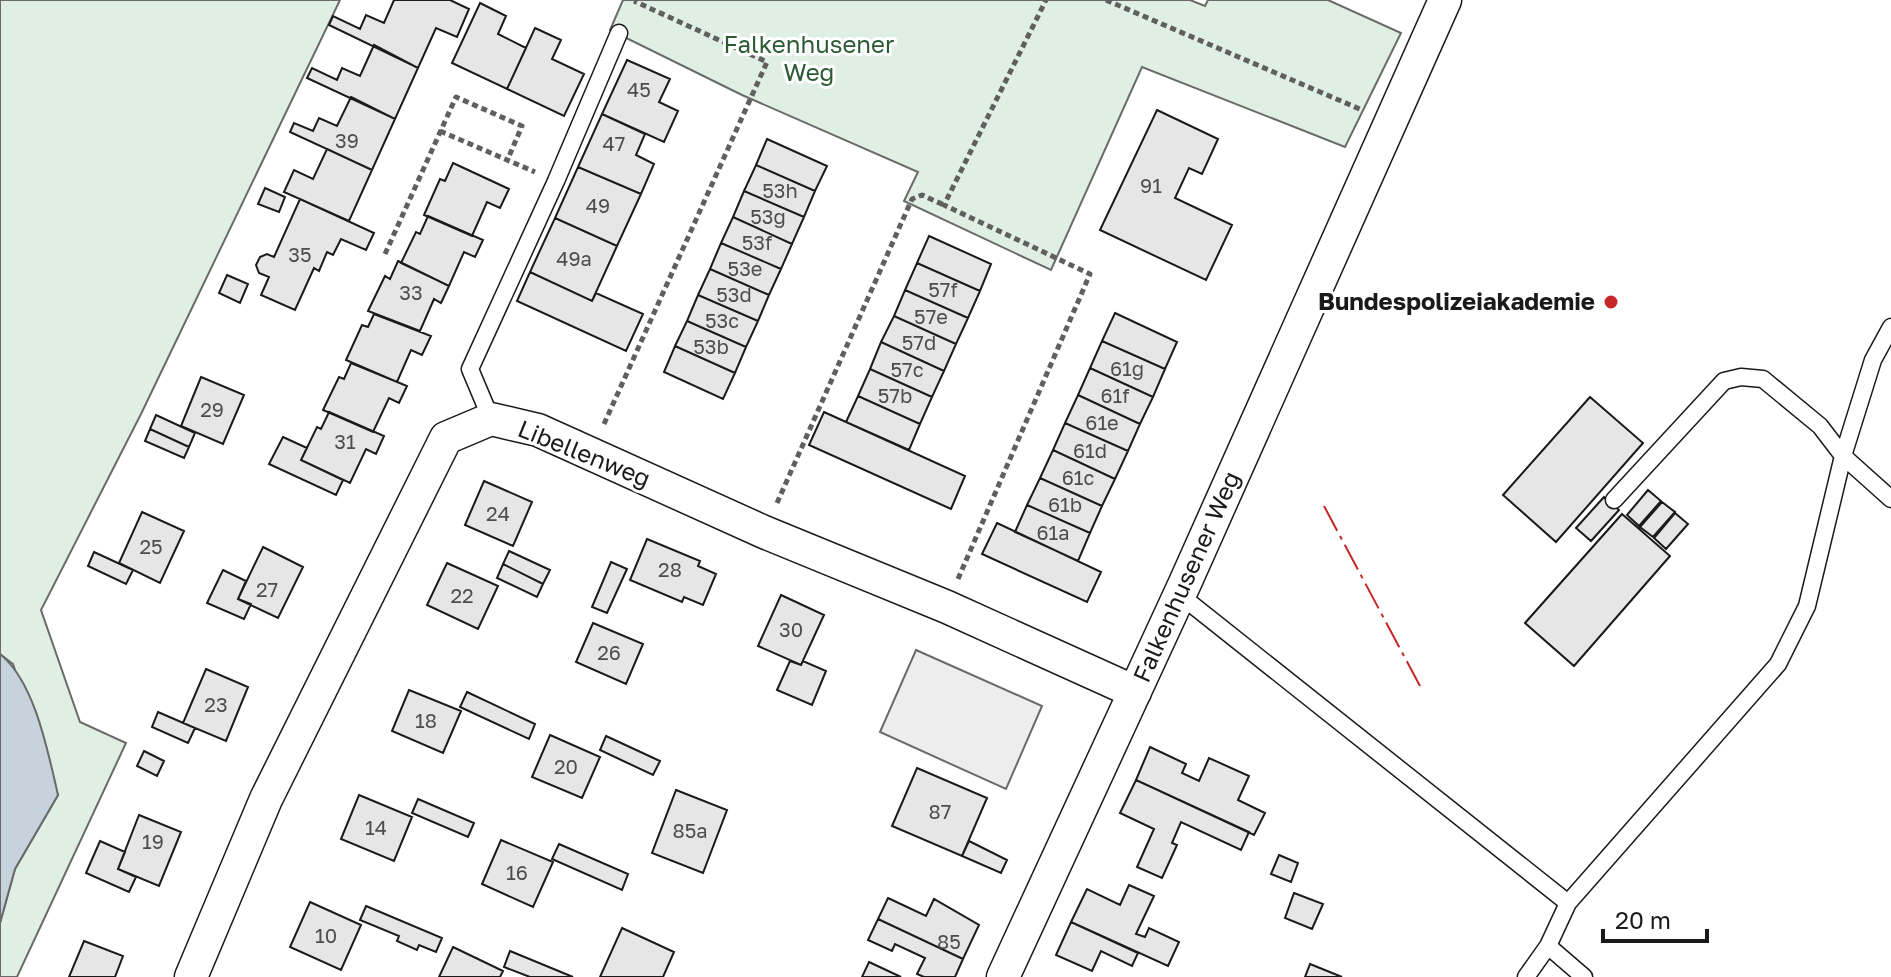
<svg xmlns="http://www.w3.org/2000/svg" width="1891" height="977" viewBox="0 0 1891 977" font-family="'Golos Text',sans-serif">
<rect width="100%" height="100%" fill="#fff"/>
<path fill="#e0efe3" stroke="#6a6a6a" stroke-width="2" d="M0 0H340L141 414 41 610 80 722 126 743 17 977H0V923L15 869 58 795 13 664 0 654Z
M623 0H1190L1205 6 1208 0H1328L1401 33 1345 147 1142 67 1051 270 904 201 918 172 742 95 610 30Z"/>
<path fill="#ededed" stroke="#6a6a6a" stroke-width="2" d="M916 650 1042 706 1006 789 880 732Z"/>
<path fill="#c6d2dc" stroke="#6a6a6a" stroke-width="2" d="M0 654C35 682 48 752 58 795L15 869 0 923Z"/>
<path fill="#e6e6e6" stroke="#1a1a1a" stroke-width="2" d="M394 0H450L469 9 457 37 436 28 418 68 329 25 333 16 360 29 366 15 384 23Z
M480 3 506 16 498 34 526 48 507 89 452 63Z
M535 28 561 40 552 59 584 74 564 116 507 89Z
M374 45 418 68 395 119 307 78 312 68 337 80 342 68 360 76Z
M627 60 670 79 659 102 678 111 664 142 602 114Z
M351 97 395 119 372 170 290 132 294 123 313 131 319 118 337 126Z
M1157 110 1218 139 1202 174 1189 168 1175 198 1232 225 1206 280 1100 230Z
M602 114 645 134 636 155 654 164 641 194 578 167Z
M767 139 827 166 815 191 756 165Z
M327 149 372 170 349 221 284 192 294 170 313 179Z
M453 163 509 189 500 208 487 202 472 236 424 215 440 179 445 181Z
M756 165 815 191 804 217 744 191Z
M578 167 641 194 617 246 555 218Z
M265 188 285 197 279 212 258 204Z
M744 191 804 217 792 244 733 217Z
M300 199 374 233 366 250 341 239 333 255 327 252 319 271 314 268 295 310 261 295 269 277 259 273 256 265 260 257 267 254 274 257Z
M428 216 483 240 475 257 464 252 449 286 401 263 416 232 420 234Z
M733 217 792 244 781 269 721 243Z
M555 218 617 246 592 301 530 272Z
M929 236 991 264 980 291 917 263Z
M721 243 781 269 769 295 710 269Z
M398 261 449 286 441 303 434 299 420 331 368 311 385 276 390 279Z
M917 263 980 291 968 318 905 290Z
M710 269 769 295 758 321 698 295Z
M530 272 592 301 596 293 643 314 626 351 517 301Z
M227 275 248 284 240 303 219 293Z
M905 290 968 318 956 344 894 316Z
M698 295 758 321 746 347 687 321Z
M1115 313 1177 342 1165 369 1102 341Z
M374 314 431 336 422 355 411 350 397 382 346 360 362 325 368 327Z
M894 316 956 344 944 371 881 342Z
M687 321 746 347 735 373 675 346Z
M1102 341 1165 369 1153 397 1090 368Z
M881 342 944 371 932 397 870 369Z
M675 346 735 373 723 399 664 372Z
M351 363 407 386 399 403 389 398 373 432 323 410 339 377 344 379Z
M1090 368 1153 397 1140 424 1078 395Z
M870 369 932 397 920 424 858 396Z
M201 377 244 395 223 444 181 426Z
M1078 395 1140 424 1128 451 1065 423Z
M858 396 920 424 909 450 846 422Z
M1590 397 1643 443 1556 542 1503 495Z
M329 412 384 436 376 454 366 449 350 483 301 460 317 427 321 429Z
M824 412 965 476 951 509 809 445Z
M156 415 195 433 189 447 150 429Z
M1065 423 1128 451 1115 479 1053 450Z
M150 429 189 447 184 458 145 441Z
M283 437 307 448 301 460 343 480 336 495 269 464Z
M1053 450 1115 479 1102 506 1040 478Z
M1040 478 1102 506 1090 533 1027 505Z
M484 481 532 502 513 546 465 525Z
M1648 490 1661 501 1639 526 1627 515Z
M1604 497 1619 510 1591 541 1576 528Z
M1662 502 1675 512 1653 537 1640 527Z
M1027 505 1090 533 1078 561 1015 532Z
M142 512 184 531 160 583 119 563Z
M1675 513 1688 524 1666 549 1654 538Z
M1622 514 1670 556 1574 666 1525 623Z
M997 523 1101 572 1087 602 982 554Z
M647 539 700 561 698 566 716 574 703 605 684 597 682 602 630 580Z
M263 547 303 567 278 618 238 599Z
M509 551 550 570 543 584 503 564Z
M94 552 133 570 126 584 88 566Z
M611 562 627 569 607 613 592 607Z
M447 563 498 586 478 629 427 605Z
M503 564 543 584 537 597 497 578Z
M223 570 246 581 238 599 251 604 244 619 207 603Z
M781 595 824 615 801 665 758 646Z
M593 623 643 644 626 684 576 662Z
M790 661 801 665 803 661 826 671 812 705 777 690Z
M206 669 248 687 226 741 183 723Z
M409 690 461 711 443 753 392 731Z
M467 692 535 724 529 739 460 707Z
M158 712 195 728 188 743 152 727Z
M550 735 600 757 582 798 532 777Z
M606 736 660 761 653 775 600 750Z
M1150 747 1186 764 1182 773 1199 781 1209 758 1249 776 1238 800 1265 813 1254 835 1136 780Z
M144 751 164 761 157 776 137 766Z
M917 768 987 798 962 856 892 826Z
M1136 780 1249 832 1241 850 1181 822 1172 843 1177 845 1162 878 1137 867 1154 829 1120 813Z
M676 790 727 810 703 873 652 853Z
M359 795 412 817 394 861 341 839Z
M418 799 474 823 468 837 412 813Z
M139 815 181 832 159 886 118 869Z
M501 840 553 862 533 907 482 884Z
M100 841 125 852 118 869 136 877 129 892 86 873Z
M969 841 1007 860 1001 873 962 856Z
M559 844 628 874 622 890 552 859Z
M1279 855 1298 863 1291 882 1271 874Z
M1129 885 1154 896 1136 934 1145 937 1149 928 1179 942 1168 966 1071 922 1087 889 1120 905Z
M1294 893 1323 904 1312 929 1285 918Z
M888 898 926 916 934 899 979 925 963 959 878 919Z
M310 902 361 925 341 970 290 947Z
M366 906 442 938 436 952 419 945 417 950 397 941 399 936 360 920Z
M878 919 963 959 955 977H924L917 974 925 958 895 944 892 951 868 940Z
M1071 922 1138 953 1132 966 1101 951 1092 971 1056 955Z
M622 928 674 952 663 977H600Z
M84 941 123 956 115 977H69Z
M453 947 503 971 500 977H439Z
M510 951 573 977H530L504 967Z
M869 962 901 977H862Z
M1310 964 1342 977H1305Z"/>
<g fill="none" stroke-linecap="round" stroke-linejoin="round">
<defs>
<path id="lane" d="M491 419 470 369 556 181 619 33
M1614 500 1724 381 1741 377 1763 379 1820 426 1843 456 1891 499
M1180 595 1568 903
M1548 946 1568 903 1778 664 1807 606 1843 456 1873 360 1891 327
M1526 977 1548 946 1584 977"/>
<path id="street" d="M191 977 266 799 446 438 491 419 538 430 764 532 947 607 1135 692
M1003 977 1185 583 1445 0"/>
</defs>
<use href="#lane" stroke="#1a1a1a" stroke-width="19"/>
<use href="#street" stroke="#1a1a1a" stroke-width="35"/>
<path stroke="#5f5f5f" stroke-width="5" stroke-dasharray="6 4" stroke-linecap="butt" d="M1106 0 1362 110
M440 131 535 172
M385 254 456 97 522 126 507 161
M604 424 767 62 634 1
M777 503 912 199 922 195 944 205
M958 579 1090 274 944 205 1046 0"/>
<use href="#lane" stroke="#fff" stroke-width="16"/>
<use href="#street" stroke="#fff" stroke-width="32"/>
<path stroke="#c62828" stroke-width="2" stroke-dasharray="28 6 4 6" stroke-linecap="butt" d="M1324 506 1420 686"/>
</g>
<circle fill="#c62828" stroke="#fff" stroke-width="3" cx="1611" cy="302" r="8"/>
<g text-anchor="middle" stroke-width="6" stroke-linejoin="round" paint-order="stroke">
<g font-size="20" fill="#4d4d4d">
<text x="639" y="97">45</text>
<text x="347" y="148">39</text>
<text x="614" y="151">47</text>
<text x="1151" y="193">91</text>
<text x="780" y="198">53h</text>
<text x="598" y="213">49</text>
<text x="768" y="224">53g</text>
<text x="757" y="250">53f</text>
<text x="300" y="262">35</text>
<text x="574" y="266">49a</text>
<text x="745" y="276">53e</text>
<text x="943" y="297">57f</text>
<text x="411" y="300">33</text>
<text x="734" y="302">53d</text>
<text x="931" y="324">57e</text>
<text x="722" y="328">53c</text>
<text x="919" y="350">57d</text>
<text x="711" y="354">53b</text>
<text x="1127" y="376">61g</text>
<text x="907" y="377">57c</text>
<text x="895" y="403">57b</text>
<text x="1115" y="403">61f</text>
<text x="212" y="417">29</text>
<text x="1102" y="430">61e</text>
<text x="345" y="449">31</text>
<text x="1090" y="458">61d</text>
<text x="1078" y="485">61c</text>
<text x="1065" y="512">61b</text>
<text x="498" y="521">24</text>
<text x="1053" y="540">61a</text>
<text x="151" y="554">25</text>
<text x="670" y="577">28</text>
<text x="267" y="597">27</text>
<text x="462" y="603">22</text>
<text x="791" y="637">30</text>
<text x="609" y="660">26</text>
<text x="216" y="712">23</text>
<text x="426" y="728">18</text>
<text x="566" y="774">20</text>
<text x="940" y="819">87</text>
<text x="376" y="835">14</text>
<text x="690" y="838">85a</text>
<text x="153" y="849">19</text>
<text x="517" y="880">16</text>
<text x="326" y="943">10</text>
<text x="949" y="949">85</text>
</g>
<g font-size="24" fill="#2b5a34" stroke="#fff">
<text x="809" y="53">Falkenhusener<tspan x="809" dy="28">Weg</tspan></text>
</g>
<g font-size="24" font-weight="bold" fill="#1a1a1a" stroke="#fff" text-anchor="end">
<text x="1595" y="310">Bundespolizeiakademie</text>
</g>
<g font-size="24" fill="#1a1a1a" stroke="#fff">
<text transform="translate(584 454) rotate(22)" y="8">Libellenweg</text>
<text transform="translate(1187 577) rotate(-66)" y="8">Falkenhusener Weg</text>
</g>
</g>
<path d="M1603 929v12h104v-12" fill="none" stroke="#1a1a1a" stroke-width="4"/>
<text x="1615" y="929" font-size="24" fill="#1a1a1a" stroke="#ffffff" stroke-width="6" paint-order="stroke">20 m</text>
</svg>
